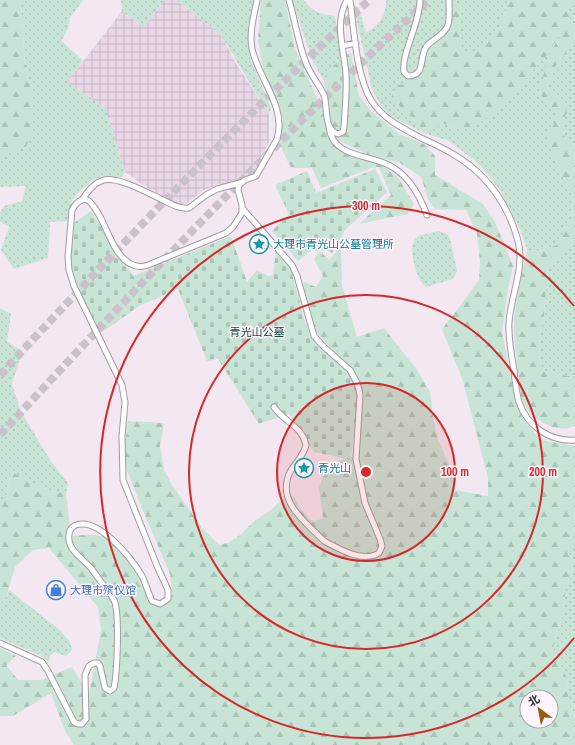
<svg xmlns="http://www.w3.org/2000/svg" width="575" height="745" viewBox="0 0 575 745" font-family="'Archivo Narrow','Noto Sans SC',sans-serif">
<defs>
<pattern id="industrial-grid" width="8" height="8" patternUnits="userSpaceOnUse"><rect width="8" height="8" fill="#e9d7e7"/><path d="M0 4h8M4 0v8" fill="none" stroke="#c8b9c6"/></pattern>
<pattern id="grass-dots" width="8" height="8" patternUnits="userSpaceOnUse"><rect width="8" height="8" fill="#c7e4d6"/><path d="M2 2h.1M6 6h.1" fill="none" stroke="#abc4b8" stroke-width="1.8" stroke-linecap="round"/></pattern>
<pattern id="forest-firs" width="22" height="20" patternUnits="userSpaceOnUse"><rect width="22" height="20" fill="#c7e4d6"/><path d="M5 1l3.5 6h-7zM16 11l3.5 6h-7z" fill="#abc4b8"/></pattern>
<pattern id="cemetery-stones" width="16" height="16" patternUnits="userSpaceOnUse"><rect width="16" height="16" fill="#c7e4d6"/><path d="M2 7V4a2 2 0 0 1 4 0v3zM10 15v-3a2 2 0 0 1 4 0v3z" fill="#abc4b8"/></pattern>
</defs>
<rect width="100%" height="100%" fill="#f3e7f2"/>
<path fill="url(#industrial-grid)" d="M164 0H176L220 34 237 65 269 114V142L254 173 235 183 221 184 204 190 187 203 182 204 175 203 157 195 125 172 105 108 67 82 122 11 144 27Z"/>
<path fill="url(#grass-dots)" d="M21 0H83L70 18 68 29 61 41 83 60 67 82 105 108 125 172 122 177 102 176 91 182 81 190 72 200 67 221 50 222 48 258 14 269 1 250 9 227 0 222V213L4 206 22 201 26 186 0 187V156L25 148 33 89 25 69Z
M121 0H164L144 27 122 11Z
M176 0H254L248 25 250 58 271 108 269 114 220 34Z
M292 0H304C314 13 319 14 335 16L342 56 323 79 313 62Z
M386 0H509C506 9 504 19 499 27 490 41 477 51 463 58L459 24 463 1 452 7 449 29 422 55 408 83 410 116 424 133 441 123 461 129 565 27 540 93 558 116 551 150 574 200 571 220 557 245 537 251 527 250 522 234 500 190 490 177 474 160 449 141 424 133 393 117 383 109 372 89 353 4 359 8 366 33C380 23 386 18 386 0Z
M571 0H575V29L568 14Z
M575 42V150L567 144 562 127 547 89 556 65Z
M438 231 447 234 450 238 457 271 453 279 426 287C418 282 412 259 412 250 412 244 414 239 418 236Z
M575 237V375L567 376 543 371 538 350 544 315 548 266Z
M0 308 11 314 7 342 22 351 12 384 21 412 52 463 68 483 66 494C45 490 29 482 11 471L6 499 0 509Z
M573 545 575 548V719L570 707 566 676 553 648 562 616 566 588 573 571 568 548Z
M9 590 61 631 69 641 72 648V650L66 656 54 652 50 656 48 663 42 656 0 638V603L6 598Z"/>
<path fill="url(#forest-firs)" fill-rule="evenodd" d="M0 0H21L25 69 33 89V130L25 148 0 156Z
M261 0H285L295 48 318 101 330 105 323 79 342 56 351 53 359 96 371 111 399 134 424 144 435 156V175L483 204 495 222 513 266 508 288 502 332 513 388 523 419 541 440 575 446V548L573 545 568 548 573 571 566 588 562 616 553 648 566 676 570 707 575 719V745H74L65 731 51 693 13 716H0V648L16 656 6 665 18 680H41L72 667 89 695 101 630 98 607 49 548 33 550 15 567 6 598 0 603V509L6 499 11 471C29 482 45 490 66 494L69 518 68 537C80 535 91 533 103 537 125 545 143 583 152 603L169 600 172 595V588L170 574 141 506 127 470 125 445 128 421 164 423 160 446 164 470 172 485 202 528 219 545 228 543 240 535 253 522 272 509 287 495 294 497 302 511 313 522 323 518 319 488 322 478 330 468 338 461 360 454V430L357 384 346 365 312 327 303 295 304 282 316 287 323 276 314 259 320 251 329 260 341 247 342 286 357 337 384 328 417 370 430 392 433 417 437 436 452 473 455 490 488 496V478L463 381 442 329 460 306 479 280 480 262 477 234 466 210 435 209 429 201 421 177 400 163 367 154 340 141 341 152 380 164 398 177 414 204 408 214 359 224 391 195 379 167 371 168 321 188 312 168H291L279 143 283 117 264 73 258 41ZM527 697H551V721H527Z
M463 0 459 24 463 57C477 51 490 40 499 27 504 19 506 9 509 0H571L568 14 575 29V42L556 65 547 89 555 95 567 111C562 127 560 139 575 150V237L548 266 544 315 538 350 543 371 567 376 575 375V426C562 431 552 428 540 421 533 417 526 410 523 401 519 392 519 381 518 371 515 348 512 327 516 304 519 286 524 268 527 250L538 251 557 245 571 220 574 200 551 150 548 136 558 116 540 93 547 59 562 32 543 60 496 111 476 126 461 129 441 123 439 126 424 133 410 116 391 98 396 86 408 83 422 55 449 29 452 7Z"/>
<path fill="url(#cemetery-stones)" d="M375 169 387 192 345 230 332 253 318 245 298 261 272 231 289 214 275 185 307 171 316 193Z
M91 211 133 276 231 236 247 282 257 270 268 276 273 275 276 251 290 266 305 322 310 334 340 360 354 382 358 400 351 460 314 452 289 414 259 424 218 359 207 361 178 289 139 306 101 333 82 296 70 263 74 223Z"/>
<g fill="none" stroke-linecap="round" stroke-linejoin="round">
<path stroke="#cbc1ca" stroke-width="8" stroke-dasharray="8 4" stroke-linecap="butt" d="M0 375C119 246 241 120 369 0
M0 435C138 285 279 137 429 0"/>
<defs>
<path id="minor" d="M289 0C295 20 298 43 306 63 310 74 319 84 324 95 328 107 323 129 338 134L343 132 344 127C345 109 347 91 346 74 344 49 334 23 347 0
M350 0C354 29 356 75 371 100 383 119 402 128 421 138 432 143 443 148 453 154 487 174 508 204 518 241 525 268 511 295 509 322 508 338 511 354 514 370 515 381 516 392 519 402 527 426 550 442 575 440
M420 0C420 23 401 54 404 72L408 76C426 76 419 57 426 47 432 39 444 36 448 25 450 17 449 8 449 0
M342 46 356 43
M329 127C333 160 372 153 394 168 411 179 420 197 427 215
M82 200C87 192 93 184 101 181 116 174 151 195 165 201 173 205 180 209 189 208L206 195 217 189 240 183
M242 208 292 265 297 276 314 336 324 347 350 370 357 383 359 390 360 395 356 459 365 503 380 539 382 546 379 553C363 563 339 549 324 541 307 523 277 503 289 474 294 464 304 456 306 445 302 426 284 422 274 407
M0 643 42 662 48 671 74 722 78 724H82L86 719 85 675 89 666 94 663H98L100 666 105 688 110 691 114 688C117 674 120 612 114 600 109 591 97 577 91 568 84 560 70 551 69 540 68 534 70 527 76 525 99 517 132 559 142 576 146 584 148 593 152 601L160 604 168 599V590L157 566 123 480 122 436 125 402 122 385 74 286 69 270 68 257 72 210C75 204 82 196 89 201 104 215 109 246 125 260 132 266 140 268 148 265L226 233 233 227 242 213V205L238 190 239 185 245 180 256 176 277 139C287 107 258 78 252 49 249 33 254 15 257 0"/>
</defs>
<use href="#minor" stroke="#a49aa3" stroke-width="7"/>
<use href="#minor" stroke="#fff" stroke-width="5"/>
</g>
<circle cx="366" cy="472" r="89" fill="#d62828" fill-opacity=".12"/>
<g fill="none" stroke="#d62828" stroke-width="2">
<circle cx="366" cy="472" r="89"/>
<circle cx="366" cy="472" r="177"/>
<path d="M574 638A266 266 0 1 1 574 306"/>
</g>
<defs>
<symbol id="sight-ring" viewBox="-11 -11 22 22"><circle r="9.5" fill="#fff5fe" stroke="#0f9aa8" stroke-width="1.5"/><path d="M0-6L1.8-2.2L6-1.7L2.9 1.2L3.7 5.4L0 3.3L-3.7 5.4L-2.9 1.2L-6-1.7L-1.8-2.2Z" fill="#0f9aa8"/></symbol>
<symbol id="shop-ring" viewBox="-11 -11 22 22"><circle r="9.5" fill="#fff5fe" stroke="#3f7fe0" stroke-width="1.5"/><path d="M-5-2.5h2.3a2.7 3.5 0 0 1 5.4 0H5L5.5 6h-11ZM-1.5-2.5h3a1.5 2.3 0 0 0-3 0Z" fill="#3f7fe0"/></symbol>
</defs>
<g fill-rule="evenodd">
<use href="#sight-ring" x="248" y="233" width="22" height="22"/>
<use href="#sight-ring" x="293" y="457" width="22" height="22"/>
<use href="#shop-ring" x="45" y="579" width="22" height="22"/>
</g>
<g text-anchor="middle" stroke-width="3" stroke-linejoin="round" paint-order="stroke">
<g font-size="11" fill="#0d838f" stroke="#fff5fe" text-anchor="start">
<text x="273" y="248">大理市青光山公墓管理所</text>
<text x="318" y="472">青光山</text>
</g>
<g font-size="11" fill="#174c38" stroke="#fff5fe">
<text x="257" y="336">青光山公墓</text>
</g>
<g font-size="11" fill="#366cbe" stroke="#fff5fe" text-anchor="start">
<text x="70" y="594">大理市殡仪馆</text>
</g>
</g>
<circle cx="366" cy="472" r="6" fill="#d62828" stroke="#fff5fe" stroke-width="2"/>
<g font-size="12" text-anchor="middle" font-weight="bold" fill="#d62828" stroke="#fff5fe" stroke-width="3" stroke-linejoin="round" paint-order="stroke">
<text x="366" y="210">300 m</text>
<text x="455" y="476">100 m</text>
<text x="543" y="476">200 m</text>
</g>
<g transform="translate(539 709) rotate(328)"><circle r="19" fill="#fff5fe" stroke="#aaa3aa"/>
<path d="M0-3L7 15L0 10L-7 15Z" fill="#935e12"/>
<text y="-6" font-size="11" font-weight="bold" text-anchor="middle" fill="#2b272b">北</text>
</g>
</svg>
